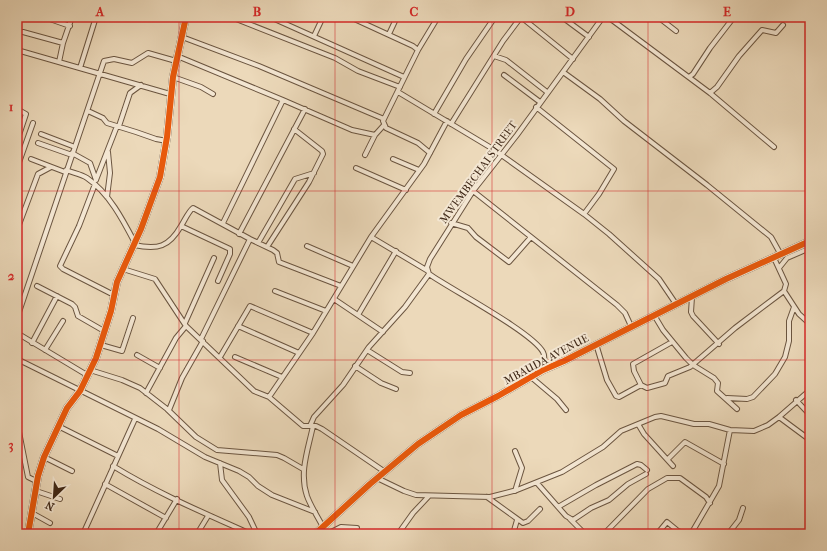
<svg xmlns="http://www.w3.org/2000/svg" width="827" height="551" viewBox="0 0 827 551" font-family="'IM FELL French Canon',serif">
<rect width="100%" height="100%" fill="#ecd9ba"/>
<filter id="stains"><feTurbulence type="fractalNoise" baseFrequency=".005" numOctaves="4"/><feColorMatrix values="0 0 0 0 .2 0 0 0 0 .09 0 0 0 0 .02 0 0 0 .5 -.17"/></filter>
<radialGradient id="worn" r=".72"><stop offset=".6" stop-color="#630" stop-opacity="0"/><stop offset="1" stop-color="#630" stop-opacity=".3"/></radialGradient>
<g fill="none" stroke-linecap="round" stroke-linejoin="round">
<defs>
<path id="street" d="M44 17 70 26
M231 17 335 58 358 71 400 87
M270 17 404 77
M350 17 413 46 418 50
M521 17 573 59
M562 17 589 37
M608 17 710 93 774 147
M658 17 676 31
M23 32 63 43
M389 34 397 17
M314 36 323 17
M182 37 259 66 384 119
M17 50 170 94
M177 56 283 100 352 130 375 135
M494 56 506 60 547 92
M59 62 63 43 72 17
M80 68 96 17
M563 72 600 99 624 121 707 185 771 237 781 255
M504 75 540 102
M173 77 201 87 213 94
M689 77 693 74 710 48 734 17
M398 92 493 149 584 214 609 234 659 279 676 304
M710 93 717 87 739 56 762 30 776 33 783 25
M536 107 614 169 599 194 584 214
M17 109 26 114 17 141
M88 111 103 118 107 123 136 132 156 139 167 141
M434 114 466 59 495 17
M451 124 503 41 521 17
M119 126 130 93 141 85
M41 134 75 147
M38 143 72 155
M72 153 90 163 96 180
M430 153 418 143 386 128 383 121 418 50 438 17
M365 155 375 135 384 125
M31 159 65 172
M393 159 419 170
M17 168 33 123
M356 168 406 190
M66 170C73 173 81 174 87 178 109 193 123 220 135 243
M96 180 117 126
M95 184 79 226 60 266 63 269 114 295
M473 191 617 305 625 313 631 326
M107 197 110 173 108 152
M223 223 283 100
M451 223 468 228 476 237 509 262 531 237
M181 226 230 249V254L218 281
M17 230 38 174 51 167
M239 234 305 109
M371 237 428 271
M258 243 295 179 314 173
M134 245C158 250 169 247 181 226 185 220 188 212 193 208L250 239 273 250 277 253 279 262 341 286
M307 246 353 266
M267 247 309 182 323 154 322 151 294 129
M774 258 786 284 784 291 799 314 810 324
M779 268 787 258 810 248
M123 269 155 279 186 326 254 391 269 397 303 426H316L322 429 385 472
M37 286 72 304 75 307 78 316 104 331
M275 291 326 311
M692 297 691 312 693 316 719 344
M334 299 383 332
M358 315 396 251
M654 315 663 330 686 358 693 365 714 378 718 383 717 391 737 409
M17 318 104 61 114 59 132 63 148 53 176 61
M185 323 214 258
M238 326 299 353
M17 333 87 375
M201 339 250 239
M32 343 57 296
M596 344 607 380 616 396 619 397 641 385 647 388 665 383 668 376 690 367 735 328 784 291
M101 345 122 351 133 318
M45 350 63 321
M367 350 402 372 410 373
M137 355 160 368
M220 357 250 306 313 333
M235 357 282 377
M17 359 158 429 205 457 239 471 249 477 258 486 272 495 315 512
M355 366 381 383 396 389
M90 370 122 380 140 388 167 409 196 437 217 450 277 455 284 458 303 469
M543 370C544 364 546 357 543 352 532 332 452 290 429 274L427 267 430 259 473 191 517 135 603 17
M531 377 557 399 566 410
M641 385 634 371 633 364 672 342
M146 393 176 338 186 326
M269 397 313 333 371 237 424 164 447 121
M727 398 747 399 753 397 775 374 785 357 789 341V321L794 307
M796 400 810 415
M169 410 182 378 203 341
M779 417 810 440
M17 422 28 477 38 482
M638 424 644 434 673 466
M58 426 118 456
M310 426 314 417 343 385 369 347 405 307 429 274
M313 426C308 450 299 472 307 496 311 507 318 517 323 527
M44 457 72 471
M668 459 685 442 724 464
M220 463 222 480 249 517 257 534
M113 466C157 493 204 513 251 534
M377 478 404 491 416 495 490 497 517 490 562 472 603 447 621 431 655 417 661 416 694 424H709L730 430 754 431 768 425 779 417 810 390
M537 483 566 516 573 520 591 508 609 500 628 484 646 474
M105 484 166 518
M36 491 60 499
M515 491 522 468 515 451
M487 497 523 523 528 521 540 509
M558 507 596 485 637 464 641 465 647 470
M32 513 50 523
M570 519 585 534
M53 534 55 532 59 534
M83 534 135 419
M156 534 177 499
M197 534 208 516
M327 534 341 527 357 528
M398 534 413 513 429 496
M513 534 517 520
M604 534 648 489 667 478H680L706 497 710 503
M657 534 667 522 678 531 685 534
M691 534 719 486 730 430
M728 534 739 520 743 508"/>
<path id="secondary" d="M28 534 38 476 44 457 67 408 80 391 96 358 111 311 117 282 141 229 160 177 167 137 173 77 186 17
M315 534 370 484 418 444 461 415 498 396 543 370 564 361 726 279 810 241"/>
</defs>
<use href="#street" stroke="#6b5540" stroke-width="6"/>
<use href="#secondary" stroke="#402918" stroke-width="8"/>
<use href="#street" stroke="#f3e6d2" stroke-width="4"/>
<use href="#secondary" stroke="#f3e6d2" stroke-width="6"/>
<defs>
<path id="cycleway" d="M28 534 38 476 44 457 67 408 80 391 96 358 111 311 117 282 141 229 160 177 167 137 173 77 186 17
M315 534 370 484 418 444 461 415 498 396 543 370 564 361 726 279 810 241"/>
</defs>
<use href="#cycleway" stroke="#f3e6d2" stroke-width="8"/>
<use href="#cycleway" stroke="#e8590c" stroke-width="6"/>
</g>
<path fill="none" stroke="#d62828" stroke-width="1" stroke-opacity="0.55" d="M179 17V534M335 17V534M492 17V534M648 17V534M17 191H810M17 360H810"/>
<g text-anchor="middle" stroke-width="4" stroke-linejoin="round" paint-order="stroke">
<g font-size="11" fill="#402918" stroke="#f3e6d2">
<text transform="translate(478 172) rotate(-54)" y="4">MWEMBECHAI STREET</text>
<text transform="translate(546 359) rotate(-28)" y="4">MBAUDA AVENUE</text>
</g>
</g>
<rect width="827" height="551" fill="none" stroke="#ecd9ba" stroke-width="44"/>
<g transform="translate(54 497) rotate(205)" stroke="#f3e6d2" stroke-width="3" paint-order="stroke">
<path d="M0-3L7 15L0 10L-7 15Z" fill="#402918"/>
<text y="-6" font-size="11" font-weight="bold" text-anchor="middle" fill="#402918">N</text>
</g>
<rect x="22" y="22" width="783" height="507" fill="none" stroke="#d62828" stroke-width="1.5"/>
<g font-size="13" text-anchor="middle" font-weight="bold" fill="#d62828">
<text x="100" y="16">A</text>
<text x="257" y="16">B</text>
<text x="414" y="16">C</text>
<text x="570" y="16">D</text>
<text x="727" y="16">E</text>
<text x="11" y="111">1</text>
<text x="11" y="280">2</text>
<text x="11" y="449">3</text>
</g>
<rect width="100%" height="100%" filter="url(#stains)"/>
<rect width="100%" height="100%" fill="url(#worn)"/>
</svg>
